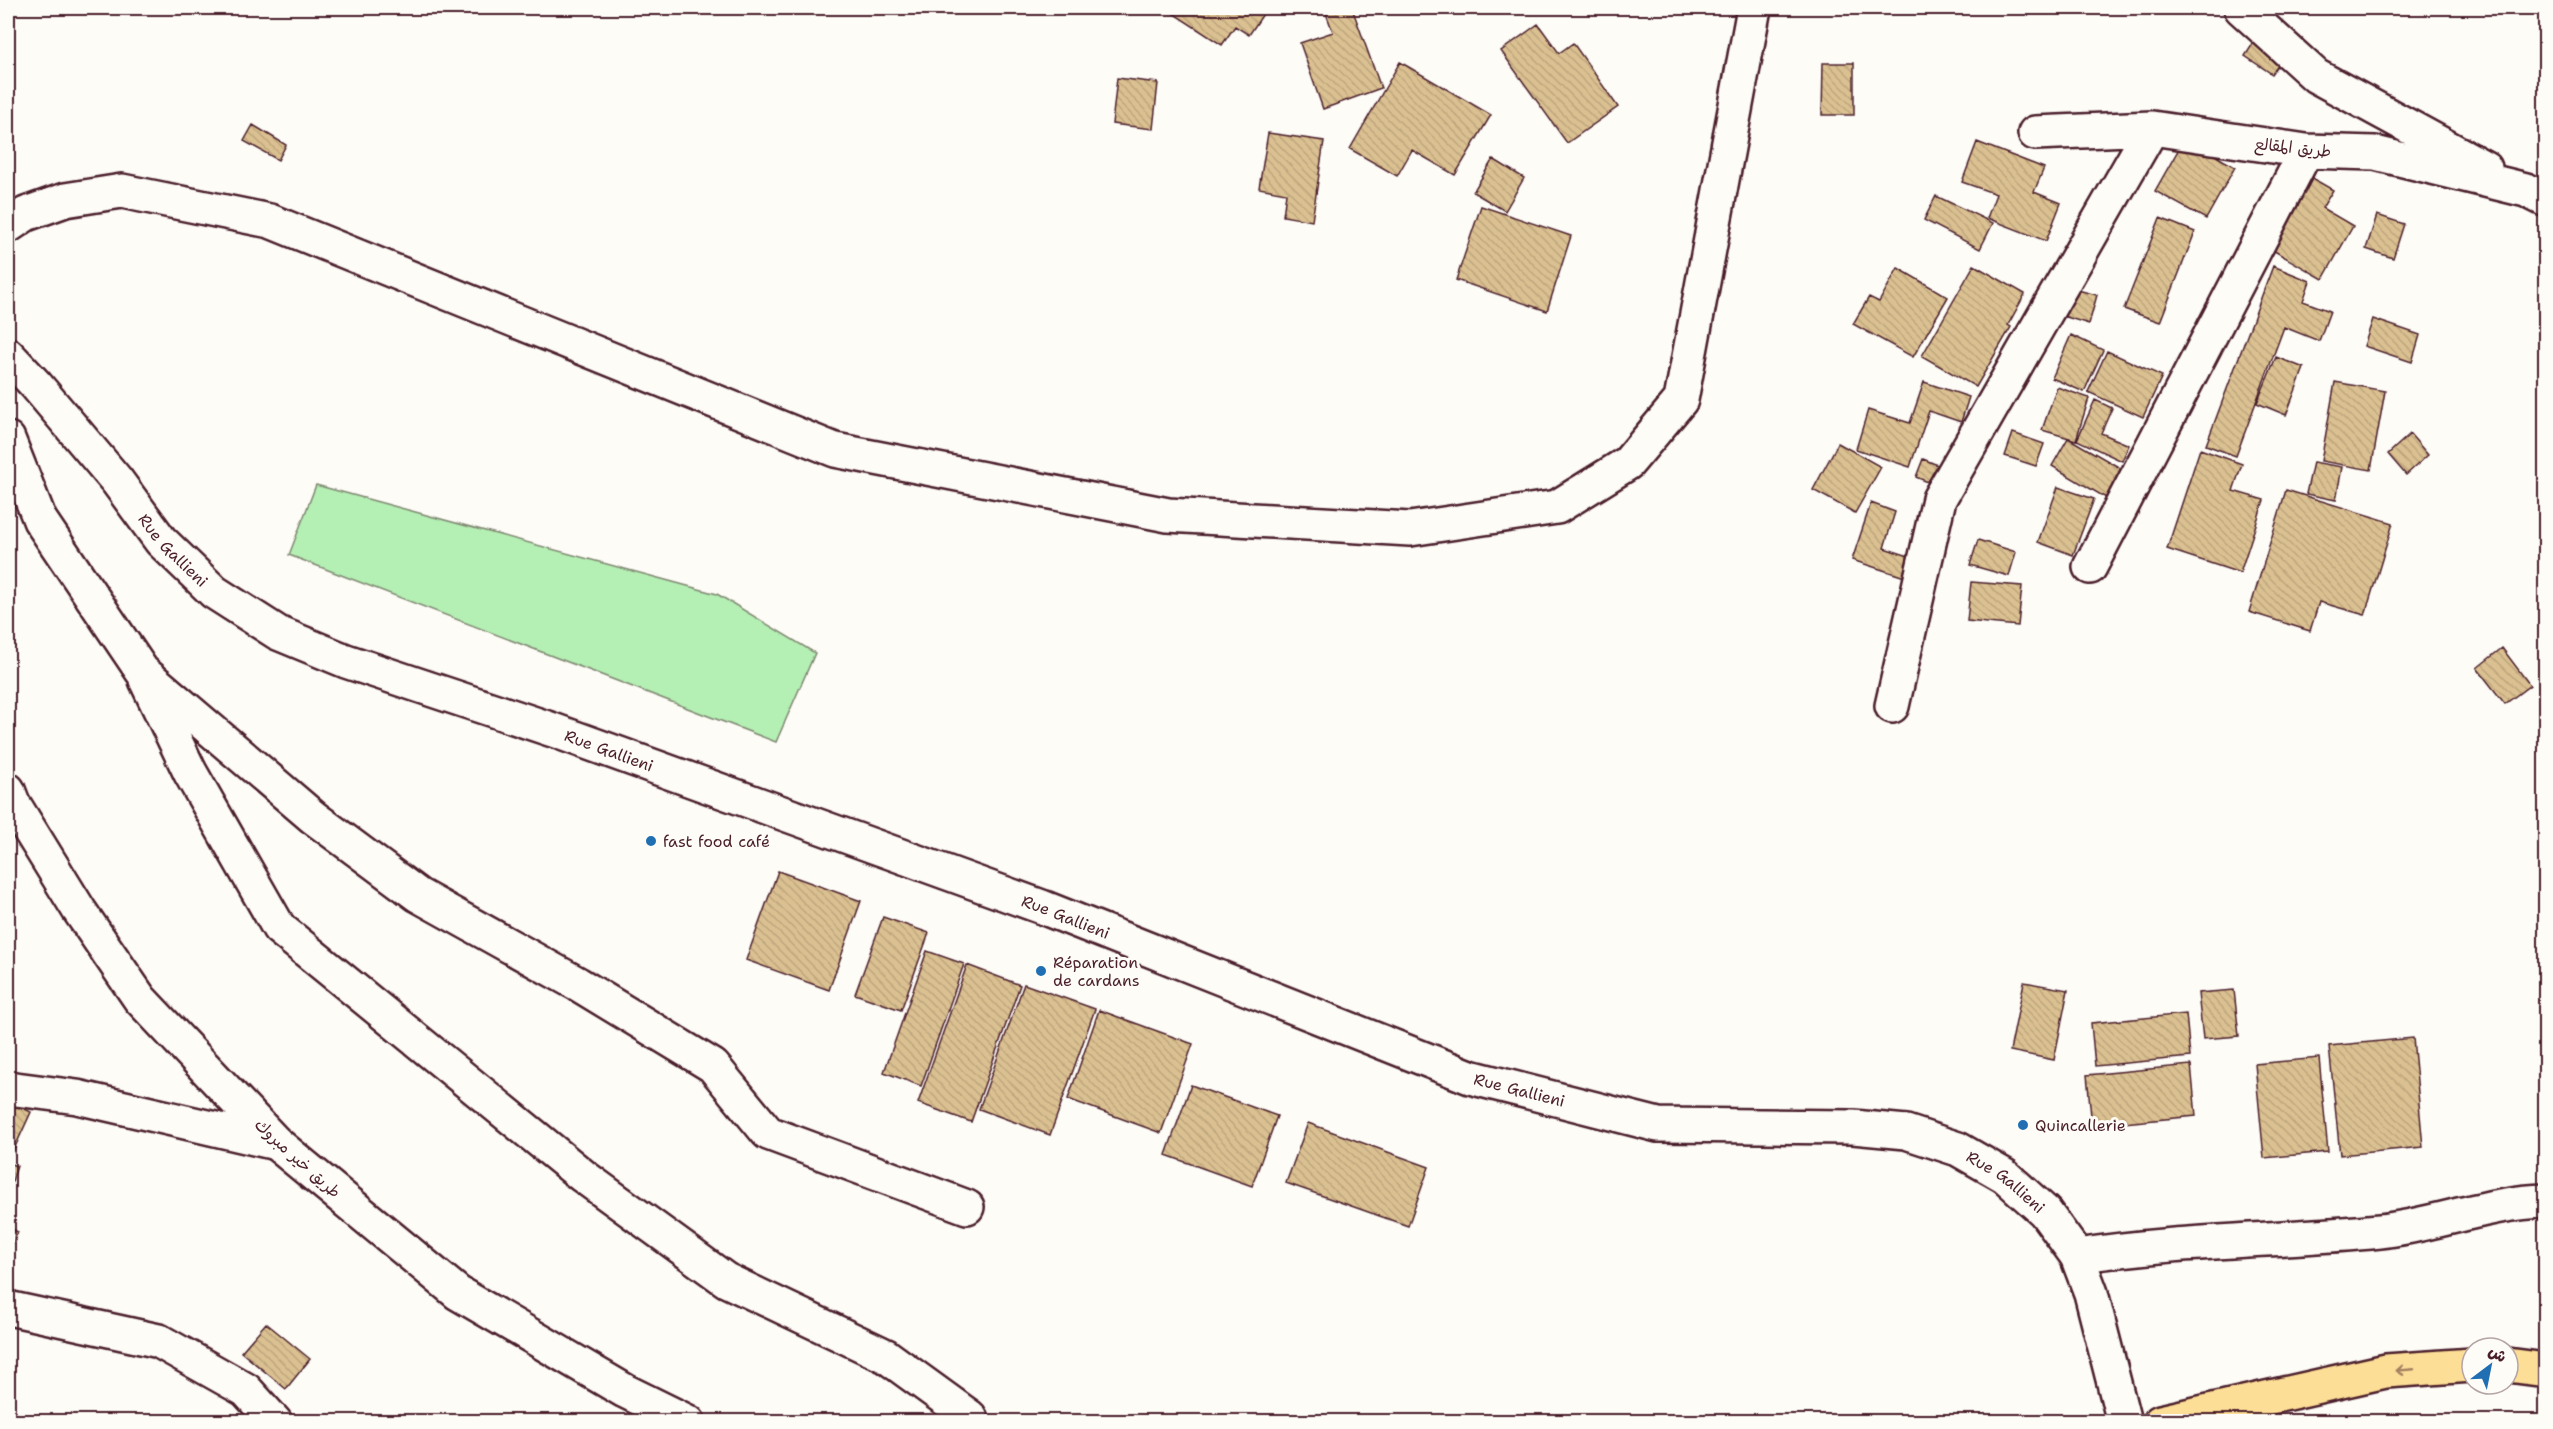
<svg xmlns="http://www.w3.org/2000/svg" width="2553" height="1429" viewBox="0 0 2553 1429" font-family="'Shantell Sans','Playpen Sans Arabic',sans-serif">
<defs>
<pattern id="building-back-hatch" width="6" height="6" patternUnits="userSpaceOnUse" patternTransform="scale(1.5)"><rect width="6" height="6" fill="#dbc191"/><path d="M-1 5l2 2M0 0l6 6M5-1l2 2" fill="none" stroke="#bda57d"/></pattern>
</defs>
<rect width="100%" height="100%" fill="#fdfcf7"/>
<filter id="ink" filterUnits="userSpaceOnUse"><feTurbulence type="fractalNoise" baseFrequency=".0167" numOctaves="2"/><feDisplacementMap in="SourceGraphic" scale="12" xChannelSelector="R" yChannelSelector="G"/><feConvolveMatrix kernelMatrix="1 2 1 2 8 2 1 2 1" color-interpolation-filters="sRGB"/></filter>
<g filter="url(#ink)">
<path fill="#b4efb4" stroke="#7f8770" stroke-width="1.5" d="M316 485 717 594 815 653 776 742 289 555Z"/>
<path fill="url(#building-back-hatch)" stroke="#4a1f2b" stroke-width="1.5" d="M1165 8H1267L1249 35 1235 26 1222 45Z
M1324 8H1352L1381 88 1323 109 1300 43 1333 32Z
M1538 24 1559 53 1573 43 1618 107 1567 143 1501 51Z
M2258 36 2286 54 2272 74 2245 56Z
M1400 62 1491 115 1455 175 1412 150 1397 176 1350 149Z
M1823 63H1854V115H1822Z
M1117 78 1158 83 1153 129 1112 124Z
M8 109H14L15 138H8Z
M253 125 286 145 278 160 244 141Z
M1268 133 1324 141 1312 221 1283 216 1286 193 1259 188Z
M2185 138 2235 167 2206 219 2155 191Z
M1977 142 2044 168 2034 192 2061 203 2046 241 1987 218 1996 194 1962 182Z
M1493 159 1524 178 1505 211 1473 192Z
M2310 177 2333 190 2322 208 2353 226 2323 279 2269 248Z
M1936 196 1993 223 1980 249 1924 220Z
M1481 206 1571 236 1547 311 1456 280Z
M2377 215 2404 224 2393 258 2366 249Z
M2160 218 2195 232 2160 322 2124 309Z
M1974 265 2025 294 2008 325 2011 327 1976 387 1922 356Z
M2273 266 2310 281 2303 301 2330 311 2319 341 2284 327 2236 456 2206 445Z
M1898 268 1948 297 1913 357 1853 324 1869 297 1879 302Z
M2070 288 2097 295 2089 324 2063 316Z
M2373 319 2420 335 2412 362 2364 346Z
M2071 335 2103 350 2084 392 2052 378Z
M2107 351 2162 376 2143 417 2088 392Z
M2276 357 2304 368 2286 415 2257 403Z
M1924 382 1969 397 1961 422 1929 411 1910 467 1856 449 1868 410 1910 423Z
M2335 382 2385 391 2371 470 2321 461Z
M2057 387 2089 398 2076 440 2042 430Z
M2095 400 2112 408 2101 433 2129 445 2122 461 2077 440Z
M2013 433 2044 444 2036 466 2005 456Z
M2410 434 2428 455 2406 475 2388 454Z
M2068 438 2122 469 2106 498 2052 466Z
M1838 443 1881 467 1855 513 1813 490Z
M2200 449 2242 464 2233 491 2264 500 2240 573 2167 549Z
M1923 459 1952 471 1945 489 1916 477Z
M2313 462 2342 467 2336 500 2306 494Z
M2058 487 2094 499 2073 555 2038 542Z
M2286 490 2393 523 2365 615 2319 602 2310 631 2249 612Z
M1871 503 1895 512 1884 548 1918 559 1911 579 1852 560Z
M1978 540 2016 552 2009 576 1970 565Z
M1971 582 2022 586 2018 626 1967 621Z
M2502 648 2530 685 2505 704 2477 668Z
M778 871 861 901 829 990 746 960Z
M883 917 929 933 901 1010 855 994Z
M927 951 964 964 921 1086 884 1072Z
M967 965 1020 985 971 1122 918 1103Z
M2024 982 2068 990 2054 1060 2010 1051Z
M1024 984 1095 1009 1050 1135 979 1109Z
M2234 990 2239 1036 2203 1039 2198 993Z
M1099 1010 1193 1044 1161 1133 1068 1099Z
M2186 1014 2190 1057 2095 1066 2091 1023Z
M2413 1038 2423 1147 2340 1155 2329 1046Z
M2319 1058 2328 1152 2264 1158 2255 1064Z
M2191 1065 2196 1116 2092 1126 2087 1075Z
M1191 1085 1277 1116 1252 1186 1166 1155Z
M8 1101 31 1112 10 1158 8 1157Z
M1308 1123 1429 1167 1408 1226 1286 1183Z
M8 1163 17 1166 8 1194Z
M8 1227 18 1232 8 1252Z
M266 1323 310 1359 286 1389 241 1352Z"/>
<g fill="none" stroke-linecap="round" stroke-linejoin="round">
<defs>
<path id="street" d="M2241 8 2316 76 2485 168
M2035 133 2152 128 2306 151 2375 153 2526 190 2546 200
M8 226 26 214 65 200 122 191 270 221 835 450 1168 515 1410 529 1557 507 1628 463 1681 400 1754 8
M8 439 40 520 142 671 313 817 418 895 578 984 713 1066 768 1133 967 1207
M2090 567 2306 151
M146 680 190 772 279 928 583 1176 726 1280 886 1356 970 1417 972 1422
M1892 706 1939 499 2152 128
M8 1088 77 1097 276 1143
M2077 1256C2177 1240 2279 1241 2380 1231 2436 1225 2489 1202 2546 1201"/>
<g id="secondary">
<path id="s1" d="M8 355 36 385 117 481 161 541 214 592 278 633 346 661 553 730 1042 907 1470 1077 1658 1125 1853 1127 1906 1132 1958 1149 2005 1176 2045 1212 2077 1256 2091 1293 2124 1422"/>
<path d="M8 790 13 803 79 910 140 999 276 1143 458 1293 625 1391 688 1422"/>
<path d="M8 1308 159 1341 246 1390 275 1422"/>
</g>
<path id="highway" d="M2508 1365 2546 1370
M2160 1422 2386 1371 2472 1365"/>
</defs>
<use href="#street" stroke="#4a1f2b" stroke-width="38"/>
<use href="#secondary" stroke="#4a1f2b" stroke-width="38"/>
<use href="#highway" stroke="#4a1f2b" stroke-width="38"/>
<use href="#street" stroke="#fdfcf7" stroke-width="33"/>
<use href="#secondary" stroke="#fdfcf7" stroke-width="33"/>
<use href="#highway" stroke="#fdde96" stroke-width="33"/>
</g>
<defs><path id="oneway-shaft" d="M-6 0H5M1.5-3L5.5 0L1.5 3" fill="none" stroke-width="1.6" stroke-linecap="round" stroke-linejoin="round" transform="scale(1.5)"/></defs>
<use stroke="#a47e60" href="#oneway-shaft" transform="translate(2405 1370) rotate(175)"/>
</g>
<g fill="#1f6fb2" stroke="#fdfcf7" stroke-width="2">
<circle cx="651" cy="841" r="6"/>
<circle cx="1041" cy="971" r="6"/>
<circle cx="2023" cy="1125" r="6"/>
</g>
<g text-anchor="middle" stroke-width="6" stroke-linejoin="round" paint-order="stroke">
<g font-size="16" fill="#4a1f2b" stroke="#fdfcf7">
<text transform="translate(2293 147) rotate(6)" y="6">طريق المقالع</text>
<text dy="6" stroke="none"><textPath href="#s1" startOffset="256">Rue Gallieni</textPath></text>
<text dy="6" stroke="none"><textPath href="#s1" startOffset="742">Rue Gallieni</textPath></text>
<text dy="6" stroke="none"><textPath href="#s1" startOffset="1228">Rue Gallieni</textPath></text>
<text dy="6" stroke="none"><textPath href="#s1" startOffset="1714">Rue Gallieni</textPath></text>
<text transform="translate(298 1158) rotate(42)" y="6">طريق خير مبروك</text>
<text dy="6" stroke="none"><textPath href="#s1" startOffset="2218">Rue Gallieni</textPath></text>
</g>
<g font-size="16" fill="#4a1f2b" stroke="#fdfcf7" text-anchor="start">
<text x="663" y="847">fast food café</text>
<text x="1053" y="968">Réparation<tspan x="1053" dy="18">de cardans</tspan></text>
<text x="2035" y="1131">Quincallerie</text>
</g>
</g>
<rect width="2553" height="1429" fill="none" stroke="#fdfcf7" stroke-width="30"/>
<rect x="15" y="15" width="2523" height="1399" fill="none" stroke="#4a1f2b" stroke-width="2" filter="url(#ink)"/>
<g transform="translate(2490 1366) rotate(32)"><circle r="28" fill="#fdfcf7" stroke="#b5a4a5" stroke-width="1.5"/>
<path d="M0-4.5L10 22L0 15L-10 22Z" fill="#1f6fb2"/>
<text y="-9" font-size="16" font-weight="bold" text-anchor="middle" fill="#4a1f2b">ش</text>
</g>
</svg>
